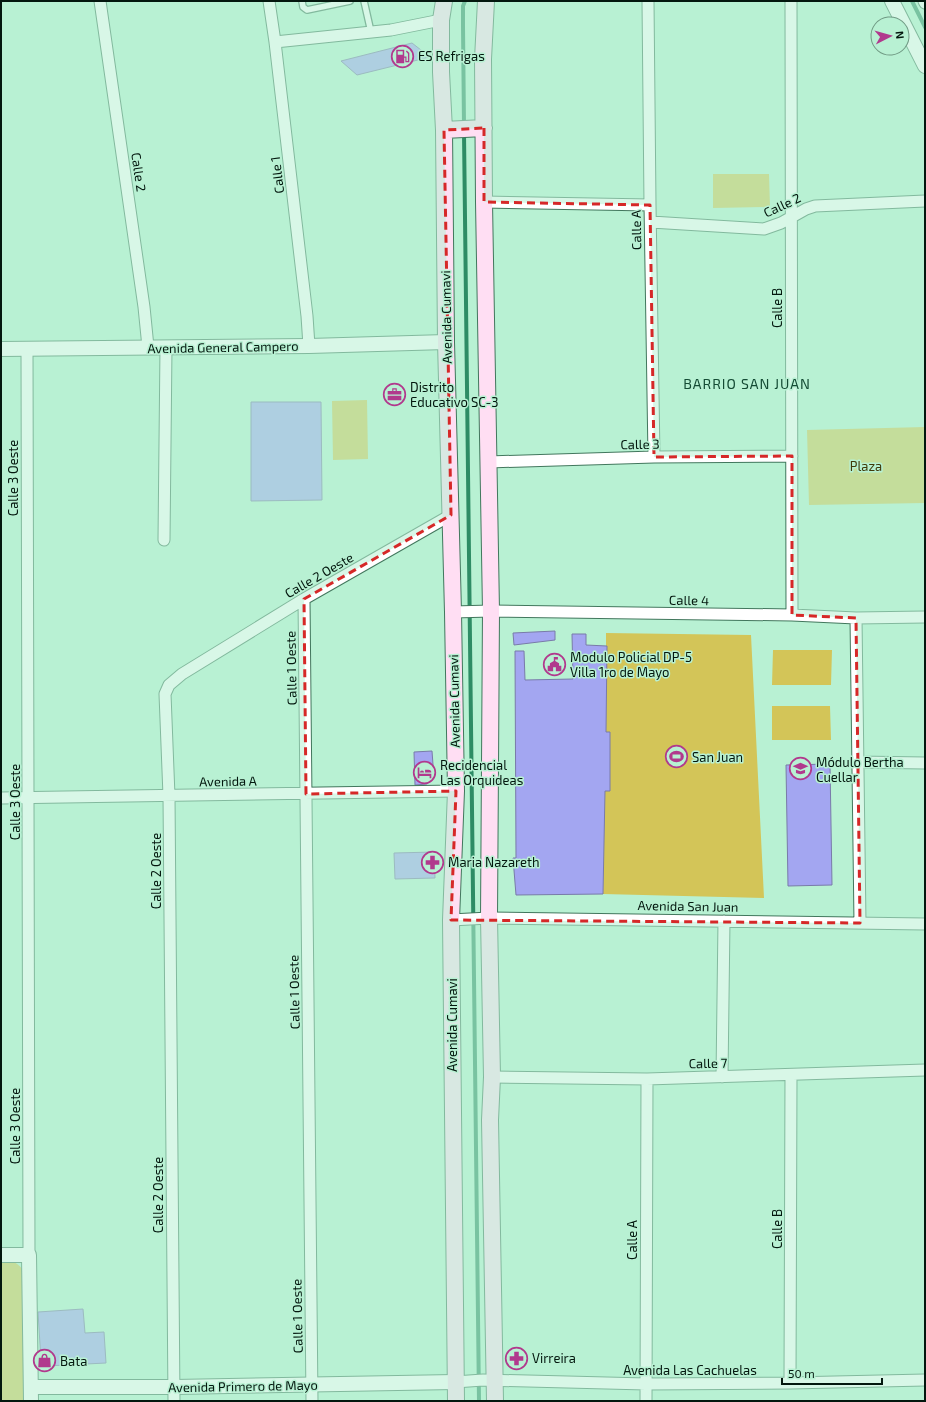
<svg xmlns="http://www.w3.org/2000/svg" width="926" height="1402" viewBox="0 0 926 1402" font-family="'Exo 2',sans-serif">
<rect width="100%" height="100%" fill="#b8f1d3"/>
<path fill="#d3c558" d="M713 174H769L770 207 713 208Z
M367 400 368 459 333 460 332 401Z
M925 427V503L809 505 807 430Z
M606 633 751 635 764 898 603 894 606 696Z
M773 650H832L831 685H772Z
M772 706H830L831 740H772Z
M1 1261C13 1261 16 1261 24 1271L25 1401H1Z"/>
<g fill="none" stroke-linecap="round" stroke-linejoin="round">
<path stroke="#2e8c65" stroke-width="4" d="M912 1 925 27
M464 126 463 26V6L465 1
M464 133 479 1401"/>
</g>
<path fill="#a3a6f1" stroke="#797ba9" d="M412 43 430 57 357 75 341 61Z
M251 402H321L322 500 251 501Z
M555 631V640L514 645 513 633Z
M572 634H586V645L607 646 606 732H610V791H605L603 894 516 895 513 858H516L515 651H524L525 680 573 679Z
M432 751 434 778 427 784 415 785 414 752Z
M830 764 832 885 788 886 786 765Z
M434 852 435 878 395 879 394 853Z
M83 1309 85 1333 104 1332 106 1363 46 1366 41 1361 38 1312Z"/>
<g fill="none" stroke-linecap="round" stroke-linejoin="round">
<defs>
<path id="service" d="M302 1 303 7 307 10 350 1
M364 1 371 32"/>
<path id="minor" d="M100 1 144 307 148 347
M269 1 275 42 307 316 309 346
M648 1 650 205 654 457
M791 1 792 615
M924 1 925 3
M275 42 391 30 441 20
M484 202 650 205
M651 222 764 229 781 223 806 209 815 206 925 201
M27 349 29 1255
M488 462 654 457 792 456
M164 540 166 347
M304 599 312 1401
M453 612 491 611 792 615 856 618 925 617
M856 618 860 923
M857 762 925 763
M1 798 456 791
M451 920 489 918 925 924
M492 1077 647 1079 925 1070
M722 1077 724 921
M455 1382 483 1380 646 1384 790 1383 925 1380
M790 1383 791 1075
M174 1401 169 796 165 694 169 685 182 674 304 599 451 515
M646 1401 647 1079"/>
<path id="tertiary" d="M892 1 925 66
M1 349 309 346 446 342
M1 1255H29L31 1401
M31 1387H174L455 1382"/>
<path id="secondary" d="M444 1 441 20V72L444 130 446 342 453 612 456 791 451 920 456 1401
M486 1 483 59 484 202 491 611 489 918 492 1077 490 1120 495 1401
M444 130 484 128"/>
</defs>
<use href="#service" stroke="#42775d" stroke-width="8"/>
<use href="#minor" stroke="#42775d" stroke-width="13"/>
<use href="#tertiary" stroke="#42775d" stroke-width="16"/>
<use href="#secondary" stroke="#42775d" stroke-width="18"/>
<use href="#service" stroke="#fff" stroke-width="5.5"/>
<use href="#minor" stroke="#fff" stroke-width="11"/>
<use href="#tertiary" stroke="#fff" stroke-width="14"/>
<use href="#secondary" stroke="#ffdef3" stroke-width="16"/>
</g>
<path d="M0 0H926V1402H0ZM484 128V202L650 205 654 457 792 456V615L856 618 860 923 451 920 456 791 306 794 304 599 451 515 444 130Z" fill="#b8f1d3" fill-opacity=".55" fill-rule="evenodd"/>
<path fill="none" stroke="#d62828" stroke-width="3" stroke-dasharray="8 5" stroke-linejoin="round" d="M484 128V202L650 205 654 457 792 456V615L856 618 860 923 451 920 456 791 306 794 304 599 451 515 444 130Z"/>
<defs>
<symbol id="fuel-ring" viewBox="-11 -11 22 22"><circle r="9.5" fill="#b8f1d3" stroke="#b1398d" stroke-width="1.5"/><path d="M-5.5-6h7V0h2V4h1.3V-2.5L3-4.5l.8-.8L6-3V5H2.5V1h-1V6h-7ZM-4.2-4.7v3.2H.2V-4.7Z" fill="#b1398d"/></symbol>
<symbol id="office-ring" viewBox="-11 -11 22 22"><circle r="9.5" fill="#b8f1d3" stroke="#b1398d" stroke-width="1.5"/><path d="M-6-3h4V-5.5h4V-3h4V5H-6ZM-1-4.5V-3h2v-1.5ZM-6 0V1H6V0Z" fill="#b1398d"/></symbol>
<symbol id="civic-ring" viewBox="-11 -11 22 22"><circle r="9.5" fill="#b8f1d3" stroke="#b1398d" stroke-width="1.5"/><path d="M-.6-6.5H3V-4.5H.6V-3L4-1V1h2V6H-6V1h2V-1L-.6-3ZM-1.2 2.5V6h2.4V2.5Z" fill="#b1398d"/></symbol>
<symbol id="stadium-ring" viewBox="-11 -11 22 22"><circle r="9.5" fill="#b8f1d3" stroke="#b1398d" stroke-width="1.5"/><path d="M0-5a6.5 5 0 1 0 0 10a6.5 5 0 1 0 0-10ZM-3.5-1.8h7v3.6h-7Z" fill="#b1398d"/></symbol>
<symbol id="school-ring" viewBox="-11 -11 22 22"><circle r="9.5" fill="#b8f1d3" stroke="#b1398d" stroke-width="1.5"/><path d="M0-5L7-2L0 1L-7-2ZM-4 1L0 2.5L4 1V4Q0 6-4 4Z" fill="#b1398d"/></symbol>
<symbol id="hotel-ring" viewBox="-11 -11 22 22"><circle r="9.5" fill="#b8f1d3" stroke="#b1398d" stroke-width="1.5"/><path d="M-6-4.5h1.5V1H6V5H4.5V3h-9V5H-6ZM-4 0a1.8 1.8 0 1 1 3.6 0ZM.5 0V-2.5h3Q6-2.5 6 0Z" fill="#b1398d"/></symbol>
<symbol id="pharmacy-ring" viewBox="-11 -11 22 22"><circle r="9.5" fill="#b8f1d3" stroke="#b1398d" stroke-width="1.5"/><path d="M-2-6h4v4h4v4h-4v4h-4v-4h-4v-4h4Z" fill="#b1398d"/></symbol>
<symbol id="shop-ring" viewBox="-11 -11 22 22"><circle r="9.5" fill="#b8f1d3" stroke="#b1398d" stroke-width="1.5"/><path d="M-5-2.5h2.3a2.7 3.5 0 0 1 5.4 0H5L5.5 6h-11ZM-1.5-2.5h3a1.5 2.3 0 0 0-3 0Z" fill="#b1398d"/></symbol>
</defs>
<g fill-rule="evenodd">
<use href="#fuel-ring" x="390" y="44" width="25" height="25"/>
<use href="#office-ring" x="382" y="382" width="25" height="25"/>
<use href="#civic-ring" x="542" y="652" width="25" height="25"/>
<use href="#stadium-ring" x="664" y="744" width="25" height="25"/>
<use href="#school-ring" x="788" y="756" width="25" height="25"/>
<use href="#hotel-ring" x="412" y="760" width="25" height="25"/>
<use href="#pharmacy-ring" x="420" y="850" width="25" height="25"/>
<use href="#pharmacy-ring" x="504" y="1346" width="25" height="25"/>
<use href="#shop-ring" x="32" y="1348" width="25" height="25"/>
</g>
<g text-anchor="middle" stroke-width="3" stroke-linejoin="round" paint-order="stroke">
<g font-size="13" fill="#03170e" stroke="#b8f1d3" text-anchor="start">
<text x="418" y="61">ES Refrigas</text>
<text x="410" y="392">Distrito<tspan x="410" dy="15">Educativo SC-3</tspan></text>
<text x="570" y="662">Modulo Policial DP-5<tspan x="570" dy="15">Villa 1ro de Mayo</tspan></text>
<text x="692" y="762">San Juan</text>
<text x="816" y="767">Módulo Bertha<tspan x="816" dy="15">Cuellar</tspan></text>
<text x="440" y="770">Recidencial<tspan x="440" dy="15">Las Orquideas</tspan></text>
<text x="448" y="867">Maria Nazareth</text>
<text x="532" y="1363">Virreira</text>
<text x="60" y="1366">Bata</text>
</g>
<g font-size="13" fill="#03170e" stroke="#b8f1d3">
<text transform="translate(139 172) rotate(82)" y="5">Calle 2</text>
<text transform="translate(277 175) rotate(-97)" y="5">Calle 1</text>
<text transform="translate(782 205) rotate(-25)" y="5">Calle 2</text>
<text transform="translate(636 230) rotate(-91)" y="5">Calle A</text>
<text transform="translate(777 308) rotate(-90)" y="5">Calle B</text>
<text transform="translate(446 317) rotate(-91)" y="5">Avenida Cumavi</text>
<text transform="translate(223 347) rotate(-1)" y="5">Avenida General Campero</text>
<text transform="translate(640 444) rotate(-1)" y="5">Calle 3</text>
<text transform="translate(13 478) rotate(-90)" y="5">Calle 3 Oeste</text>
<text transform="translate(319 575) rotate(-30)" y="5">Calle 2 Oeste</text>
<text transform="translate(689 600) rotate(1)" y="5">Calle 4</text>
<text transform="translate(291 668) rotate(-91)" y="5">Calle 1 Oeste</text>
<text transform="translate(454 701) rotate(-91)" y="5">Avenida Cumavi</text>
<text transform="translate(228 781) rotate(-1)" y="5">Avenida A</text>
<text transform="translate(15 802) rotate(-90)" y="5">Calle 3 Oeste</text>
<text transform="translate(156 871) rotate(-90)" y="5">Calle 2 Oeste</text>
<text transform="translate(688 906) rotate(1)" y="5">Avenida San Juan</text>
<text transform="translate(294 992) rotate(-91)" y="5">Calle 1 Oeste</text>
<text transform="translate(452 1025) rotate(-90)" y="5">Avenida Cumavi</text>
<text transform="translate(708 1063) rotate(-1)" y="5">Calle 7</text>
<text transform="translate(15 1126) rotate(-90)" y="5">Calle 3 Oeste</text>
<text transform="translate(158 1195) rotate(-90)" y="5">Calle 2 Oeste</text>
<text transform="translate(777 1229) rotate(-90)" y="5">Calle B</text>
<text transform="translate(632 1240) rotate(-90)" y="5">Calle A</text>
<text transform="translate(297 1316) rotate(-91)" y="5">Calle 1 Oeste</text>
<text x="690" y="1375">Avenida Las Cachuelas</text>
<text transform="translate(243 1386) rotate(-1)" y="5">Avenida Primero de Mayo</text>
</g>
<g font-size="13" fill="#413a09" stroke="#b8f1d3">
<text x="866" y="471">Plaza</text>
</g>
<g font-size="14" letter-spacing="1" fill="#144b34" stroke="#b8f1d3">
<text x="747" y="389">BARRIO SAN JUAN</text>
</g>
</g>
<rect width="926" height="1402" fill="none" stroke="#03170e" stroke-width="4"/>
<g transform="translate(890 36) rotate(84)"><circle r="19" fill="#b8f1d3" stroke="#709a84"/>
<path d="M0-3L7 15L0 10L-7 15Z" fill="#b1398d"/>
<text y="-6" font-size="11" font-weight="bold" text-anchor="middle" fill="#03170e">N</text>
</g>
<path d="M782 1378v6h100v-6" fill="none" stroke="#03170e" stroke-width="2"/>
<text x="788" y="1378" font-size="12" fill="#03170e" stroke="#b8f1d3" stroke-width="3" paint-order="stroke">50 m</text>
</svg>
